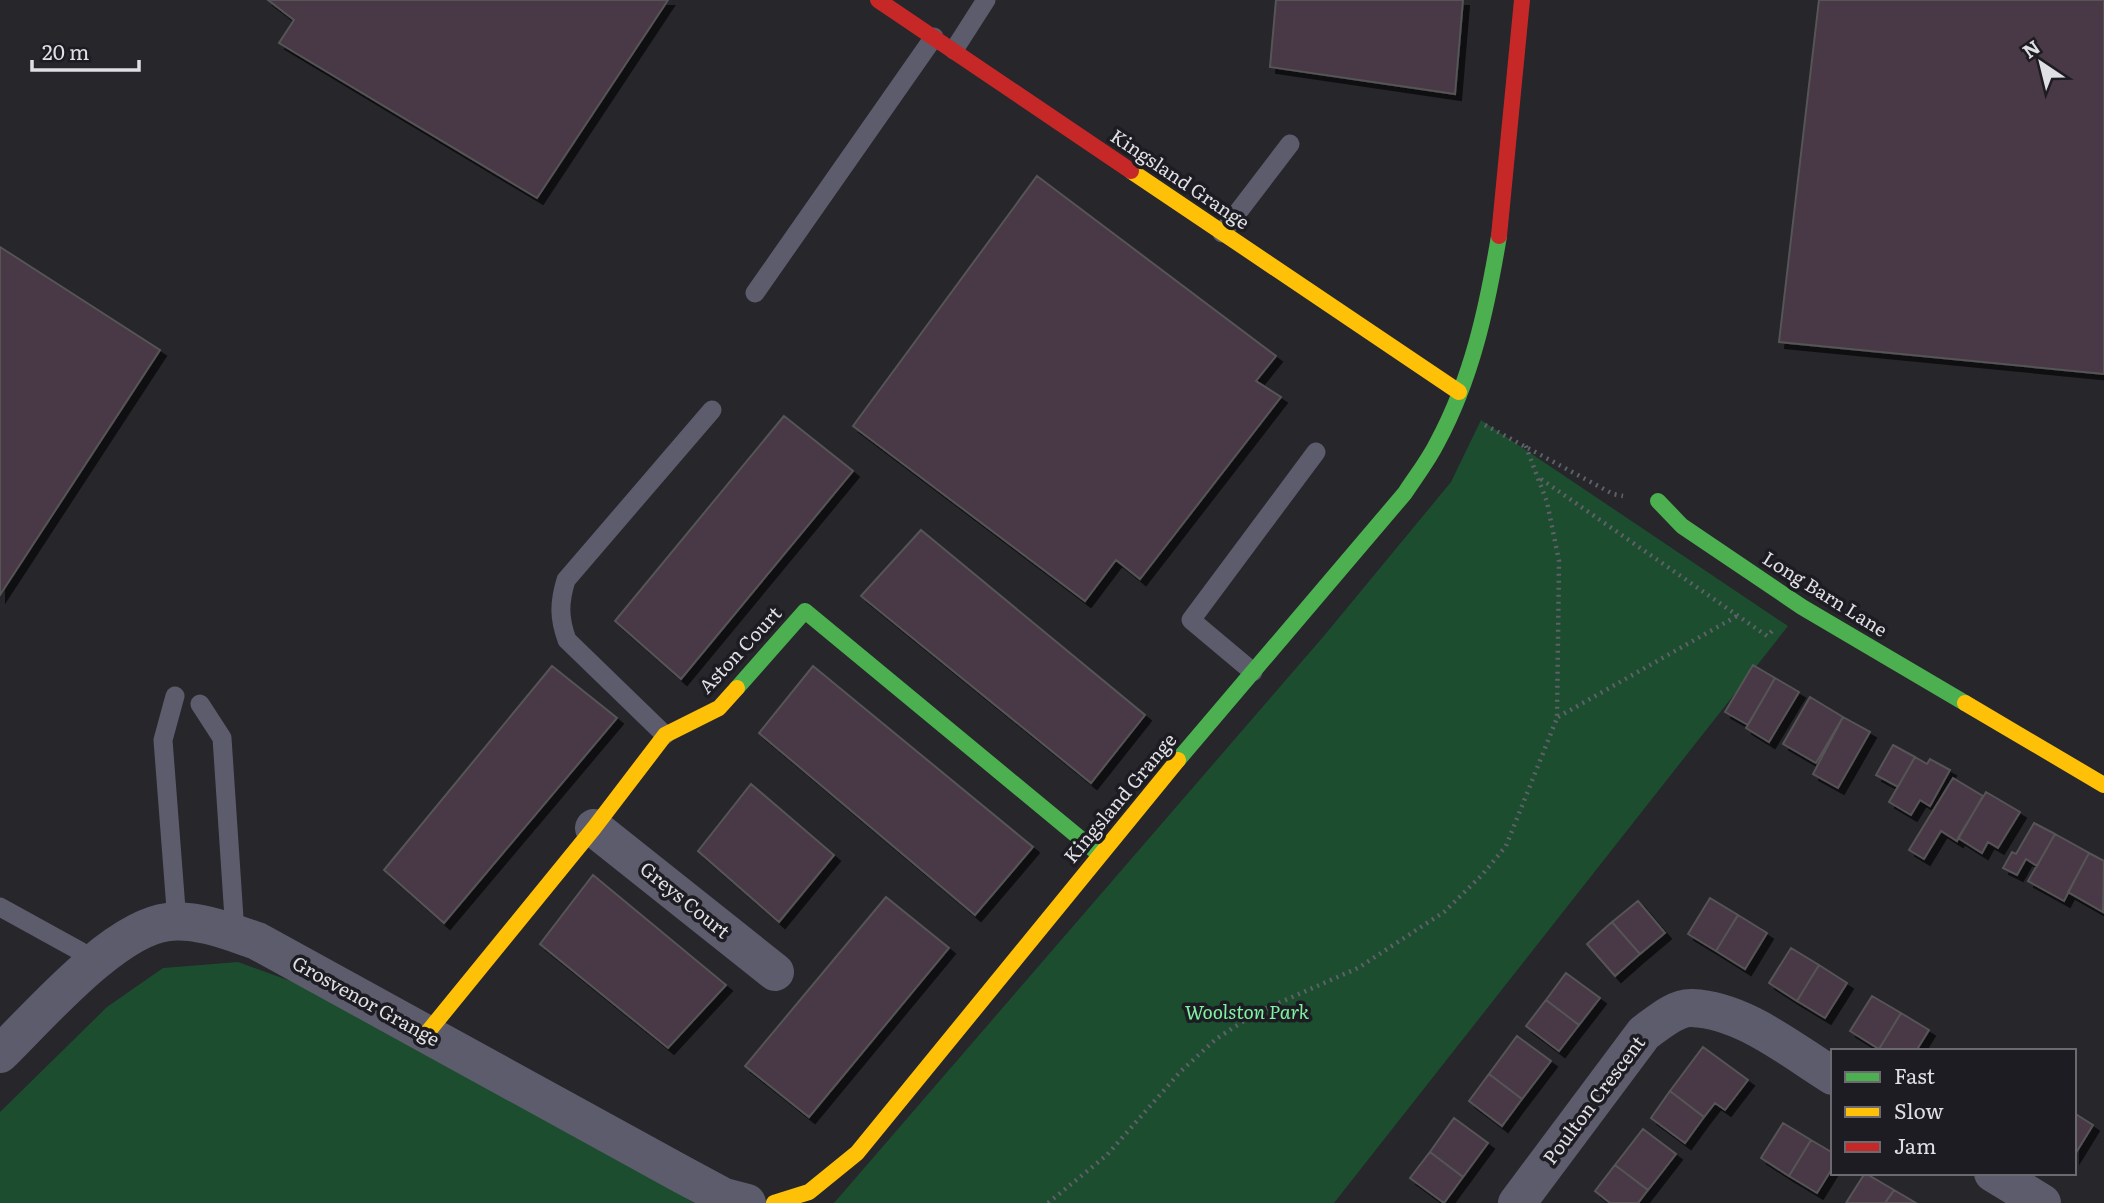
<svg xmlns="http://www.w3.org/2000/svg" width="2104" height="1203" viewBox="0 0 2104 1203" font-family="Literata,serif">
<defs>
<filter id="shadow"><feDropShadow dx="6" dy="6" stdDeviation="0" flood-color="#0009"/></filter>
</defs>
<rect width="100%" height="100%" fill="#26262b"/>
<path fill="#1c4d2e" d="M1481 420 1788 626 1334 1203H834L1323 637 1451 482Z
M238 962 307 987 573 1127 694 1203H0V1112L107 1007 163 968Z"/>
<path fill="#483944" stroke="#555457" stroke-width="2" filter="url(#shadow)" d="M268 0H668L537 198 279 43 294 20Z
M1276 0H1463L1455 94 1270 67Z
M1819 0H2104V374L1779 342Z
M1037 176 1276 356 1256 381 1281 397 1140 579 1116 560 1085 601 853 426Z
M0 247 160 350 0 595Z
M784 416 853 471 681 679 615 621Z
M921 530 1145 715 1091 783 861 596Z
M1753 665 1775 678 1748 725 1725 712Z
M552 666 617 718 444 923 384 870Z
M813 666 1033 847 975 915 759 733Z
M1775 678 1799 692 1769 742 1746 728Z
M1810 697 1843 717 1816 763 1783 744Z
M1843 717 1870 732 1838 788 1813 774Z
M1893 745 1915 757 1898 787 1876 775Z
M1915 757 1927 764 1930 759 1950 770 1930 806 1920 800 1911 815 1889 802Z
M1953 778 1983 796 1957 841 1941 831 1924 859 1909 850Z
M751 784 834 855 779 922 698 851Z
M1986 792 2020 812 1998 848 1988 842 1982 853 1958 838Z
M2034 823 2055 834 2037 866 2026 859 2017 875 2003 868 2012 852 2016 854Z
M2055 834 2089 853 2064 901 2028 881Z
M2089 853 2104 861 2103 912 2068 892Z
M593 875 726 985 668 1048 540 944Z
M886 897 949 948 809 1117 745 1066Z
M1710 898 1738 915 1716 951 1688 934Z
M1638 901 1665 933 1640 954 1612 922Z
M1738 915 1767 933 1745 969 1716 951Z
M1612 922 1640 954 1615 976 1587 944Z
M1791 948 1819 965 1797 1001 1769 983Z
M1819 965 1847 983 1825 1018 1797 1001Z
M1566 973 1600 998 1579 1025 1546 1000Z
M1872 996 1901 1013 1879 1049 1850 1031Z
M1546 1000 1579 1025 1559 1051 1526 1026Z
M1901 1013 1929 1030 1916 1051H1882L1879 1049Z
M1517 1036 1551 1061 1522 1099 1489 1074Z
M1703 1047 1748 1080 1725 1110 1715 1103 1704 1117 1670 1091Z
M1489 1074 1522 1099 1502 1126 1469 1101Z
M1670 1091 1704 1117 1685 1143 1651 1118Z
M2074 1113 2093 1125 2074 1156Z
M1454 1118 1488 1143 1463 1177 1430 1152Z
M1783 1123 1811 1140 1789 1176 1761 1158Z
M1643 1129 1676 1154 1648 1190 1615 1165Z
M1811 1140 1833 1153V1167L1817 1193 1789 1176Z
M1430 1152 1463 1177 1444 1203 1410 1178Z
M1615 1165 1648 1190 1638 1203H1610L1595 1191Z
M1865 1173 1894 1190 1885 1203H1846Z
M1894 1190 1916 1203H1885Z"/>
<g fill="none" stroke-linecap="round" stroke-linejoin="round">
<path stroke="#5f606b" stroke-width="4.5" stroke-dasharray="2 5" stroke-linecap="butt" d="M1485 425 1613 494 1623 496
M1541 479 1767 636 1772 631
M1558 717 1737 616
M1048 1203 1107 1155 1180 1072 1216 1039 1256 1013 1358 968 1444 912 1482 875 1506 846 1557 718 1559 561 1547 502 1525 444"/>
<path stroke="#5c5c6c" stroke-width="19" d="M954 50 986 0
M1222 233 1290 144
M755 293 934 37
M1253 672 1191 620 1316 452
M175 696 163 740 177 922
M200 704 222 738 235 933
M665 735 567 640C559 618 559 603 566 580L712 410
M0 907 98 961"/>
<path stroke="#5c5c6c" stroke-width="38" d="M594 828 775 972
M0 1054C38 1017 114 928 168 922 199 919 228 931 257 941L683 1175 724 1197 747 1203
M1993 1173 2042 1203
M1517 1203 1644 1033C1657 1024 1675 1007 1692 1008 1743 1010 1791 1050 1833 1076"/>
<path stroke="#4caf50" stroke-width="16" d="M1658 501 1682 526 1802 607 1965 703
M737 688 805 611 1099 854
M1178 760 1405 493C1416 476 1428 461 1437 443 1472 378 1487 308 1499 236"/>
<path stroke="#ffc107" stroke-width="16" d="M1131 171 1459 392
M1965 703 2104 785
M427 1033 594 828 665 735 719 708 737 688
M774 1203 809 1192 857 1153 1178 760"/>
<path stroke="#c62828" stroke-width="16" d="M878 0 1131 171
M1499 236 1522 0"/>
</g>
<g text-anchor="middle" stroke-width="7" stroke-linejoin="round" paint-order="stroke">
<g font-size="19" fill="#dfdfe4" stroke="#1c1c22">
<text transform="translate(1180 179) rotate(34)" y="7">Kingsland Grange</text>
<text transform="translate(1825 594) rotate(32)" y="7">Long Barn Lane</text>
<text transform="translate(740 650) rotate(-47)" y="7">Aston Court</text>
<text transform="translate(1120 798) rotate(-50)" y="7">Kingsland Grange</text>
<text transform="translate(685 900) rotate(39)" y="7">Greys Court</text>
<text transform="translate(366 1001) rotate(29)" y="7">Grosvenor Grange</text>
<text transform="translate(1594 1100) rotate(-53)" y="7">Poulton Crescent</text>
</g>
<g font-size="19" font-style="italic" fill="#80f2a3" stroke="#1c1c22">
<text x="1247" y="1019">Woolston Park</text>
</g>
</g>
<rect x="1831" y="1049" width="245" height="126" fill="#1c1c22" stroke="#6a6a70" stroke-width="2"/>
<rect x="1845" y="1072" width="35" height="10" fill="#4caf50" stroke="#6a6a70" stroke-width="2"/>
<text x="1894" y="1084" font-size="21" fill="#dfdfe4">Fast</text>
<rect x="1845" y="1107" width="35" height="10" fill="#ffc107" stroke="#6a6a70" stroke-width="2"/>
<text x="1894" y="1119" font-size="21" fill="#dfdfe4">Slow</text>
<rect x="1845" y="1142" width="35" height="10" fill="#c62828" stroke="#6a6a70" stroke-width="2"/>
<text x="1894" y="1154" font-size="21" fill="#dfdfe4">Jam</text>
<g transform="translate(2041 63) rotate(325)" stroke="#1c1c22" stroke-width="5" paint-order="stroke">
<path d="M0-5L12 26L0 18L-12 26Z" fill="#dfdfe4"/>
<text y="-10" font-size="19" font-weight="bold" text-anchor="middle" fill="#dfdfe4">N</text>
</g>
<path d="M32 60v10h107v-10" fill="none" stroke="#dfdfe4" stroke-width="3.5"/>
<text x="42" y="60" font-size="21" fill="#dfdfe4" stroke="#1c1c22" stroke-width="5" paint-order="stroke">20 m</text>
</svg>
